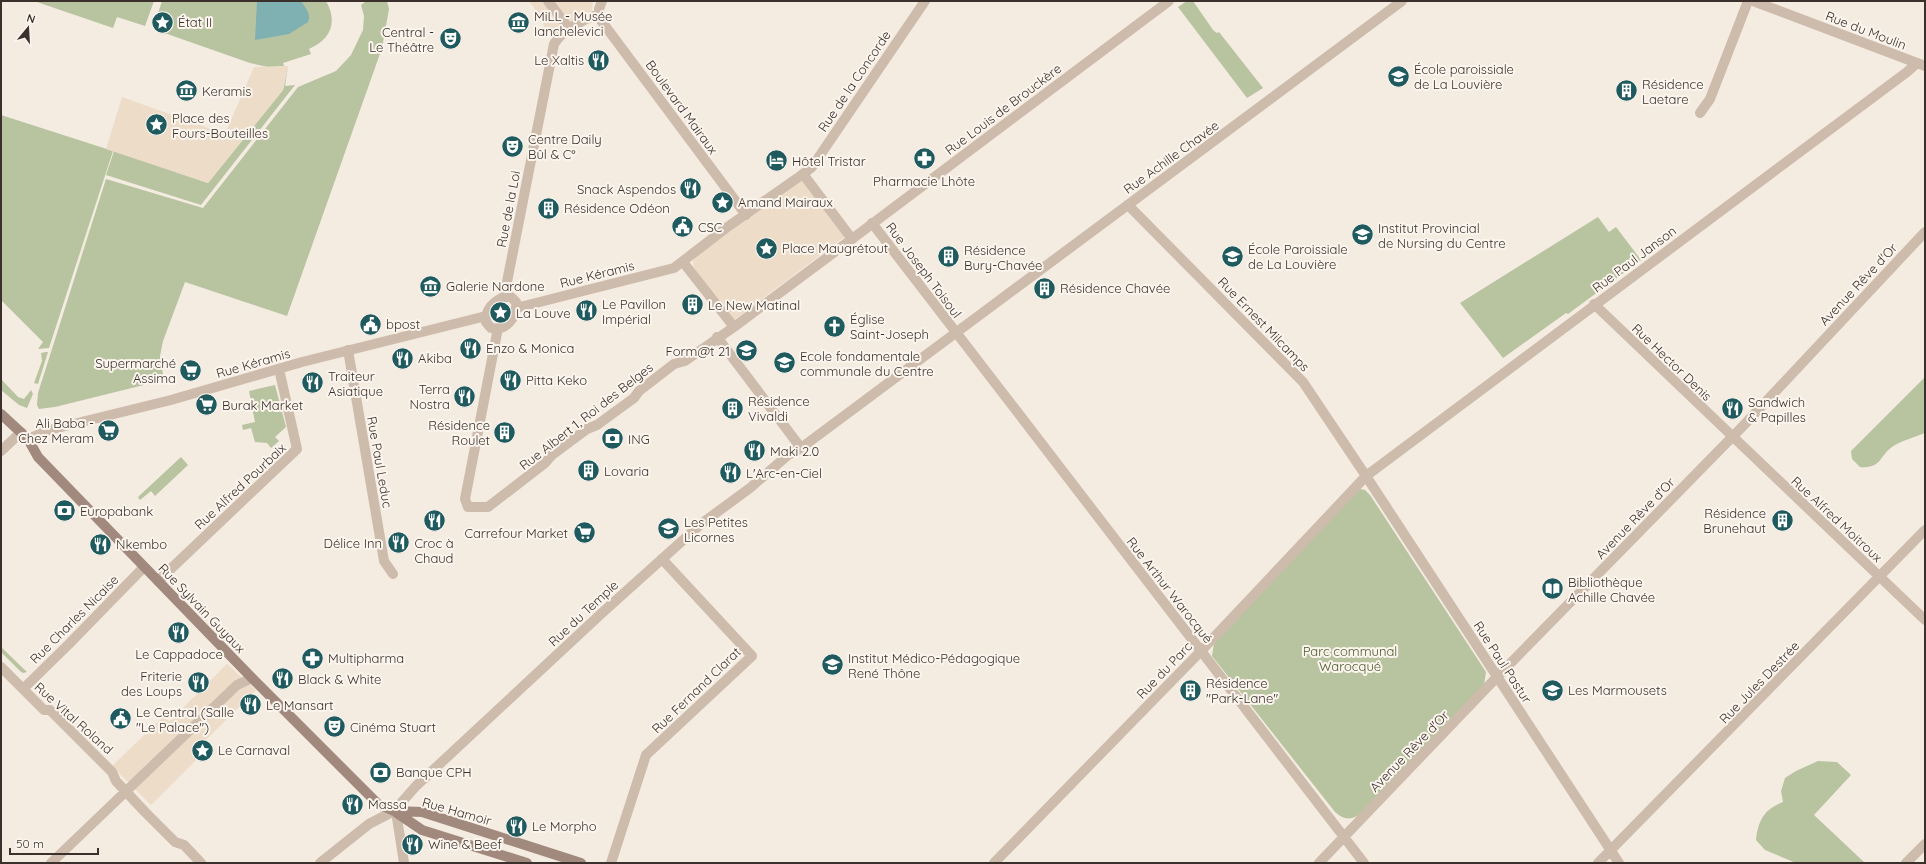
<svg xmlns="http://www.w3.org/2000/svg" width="1926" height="864" viewBox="0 0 1926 864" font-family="Quicksand,sans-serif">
<rect width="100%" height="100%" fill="#f4ebe1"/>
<path fill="#b8c4a0" d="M34 1H154L145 26 117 17 113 28Z
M162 1H326C338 22 331 39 309 49L311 54 283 63 284 66 268 67 250 63 153 29Z
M366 1H387L389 9 382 48 287 316 185 282 163 341 160 356 164 380 55 407 39 409 37 405 38 393 106 179 203 208 298 87 336 71 351 55 363 30 364 16 361 5Z
M1187 1H1193L1213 30 1217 33 1219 32 1263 88 1247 98 1178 7Z
M288 66 285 86 295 85 201 205 106 175 114 151 208 183 283 90Z
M1 115 113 151 49 348 38 349 43 342 1 300Z
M1598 217 1609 232 1616 227 1641 260 1568 314 1566 313 1503 358 1460 303Z
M46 352H48L38 384 34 383 42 361 41 353Z
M1925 377V433C1915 437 1904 440 1895 445 1879 454 1883 469 1860 467L1852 459 1851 451Z
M1 379 18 397 24 399 31 390 33 394 27 408 19 405 1 390Z
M275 385 286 427 275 437 279 441 271 448 267 443 255 442 251 428 243 430 242 425 255 422 249 391Z
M181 457 188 465 155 496 151 491 140 500 138 497Z
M1360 489 1365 490 1370 495 1486 672 1484 685 1359 815C1350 820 1344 820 1335 812L1212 656 1214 643Z
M1 647 27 672 23 673 20 671 1 652Z
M1818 761 1837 762 1851 775 1814 815 1865 863H1796L1765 850 1756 840C1758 821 1764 809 1783 802L1781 791 1785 778 1796 771Z"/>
<path fill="#ecdcc8" d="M529 1H593L592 10 557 33 544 27 542 19Z
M288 66 283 90 208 183 106 149 122 97 225 134 254 67Z
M797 180 805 182 847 235 733 321 694 268 693 262 695 256Z
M227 664 256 690 199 747 204 752 151 805 112 766 165 715 168 721 173 720 175 716Z"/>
<path fill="#7fb0b2" d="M257 1H301C305 8 312 14 308 22L289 34 255 40Z"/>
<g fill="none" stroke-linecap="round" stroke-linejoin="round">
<path stroke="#cdbbac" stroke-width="10" d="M548 1 570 30
M602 1 599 9 600 19 746 215
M1700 113 1710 99 1748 1
M803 174 812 167 925 1
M1128 205 1303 382 1366 476 1619 863
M872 223 1364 863
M683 262 734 327
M504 297 554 44C562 30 584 19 599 14
M1594 304 1925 620
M498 328 465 499 468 507H488L545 463 552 455 587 429 597 425 634 398 639 391 674 364 685 361 734 327 852 239
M717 337 801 448
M348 350 384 561 393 574
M1 451 21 432
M158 581 297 449 279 369
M1 667 44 710H50L112 772 116 781 145 812 175 842 184 845 201 863
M23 689 68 645 143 568
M51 863 237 685 252 678
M611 863 646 755 752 656 662 559
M994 863 1201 651 1366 476 1907 72 1917 63
M1319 863 1497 677 1743 426 1925 232
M1598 863 1925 530"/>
<path stroke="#cdbbac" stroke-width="10" d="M1753 1 1925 66
M505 297H511L516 302C518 316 506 332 491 328L486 322C485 310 494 300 505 297Z
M516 308 674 268 726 228 803 174 852 239 1169 1
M28 439 49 430 171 400 302 362 486 316
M397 818 404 863
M320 863 369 824 394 811 416 786 603 612 701 524 750 488 788 455 801 448 1402 1
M1906 863 1925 844"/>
<path stroke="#a18a7d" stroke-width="10" d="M1 414 28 439 38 457 252 678 378 804 394 811 422 830 527 863
M394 811 422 812 581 863"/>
</g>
<defs>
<symbol id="sight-disc" viewBox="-11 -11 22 22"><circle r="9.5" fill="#1f5a5e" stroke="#fbf5ee"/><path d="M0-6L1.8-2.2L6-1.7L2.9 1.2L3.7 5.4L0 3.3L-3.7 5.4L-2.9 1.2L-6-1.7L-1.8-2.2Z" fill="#fff"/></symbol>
<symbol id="museum-disc" viewBox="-11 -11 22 22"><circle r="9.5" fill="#1f5a5e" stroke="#fbf5ee"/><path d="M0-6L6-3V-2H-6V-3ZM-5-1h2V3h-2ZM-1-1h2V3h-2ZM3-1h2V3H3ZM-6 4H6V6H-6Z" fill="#fff"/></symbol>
<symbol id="theatre-disc" viewBox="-11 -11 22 22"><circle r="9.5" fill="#1f5a5e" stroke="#fbf5ee"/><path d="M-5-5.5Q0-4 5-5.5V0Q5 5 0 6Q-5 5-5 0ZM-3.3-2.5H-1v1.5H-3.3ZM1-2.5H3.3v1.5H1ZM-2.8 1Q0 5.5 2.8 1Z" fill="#fff"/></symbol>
<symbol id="restaurant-disc" viewBox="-11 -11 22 22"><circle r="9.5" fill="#1f5a5e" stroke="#fbf5ee"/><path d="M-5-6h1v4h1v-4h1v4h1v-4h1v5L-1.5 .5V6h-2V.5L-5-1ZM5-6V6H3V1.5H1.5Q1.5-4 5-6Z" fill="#fff"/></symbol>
<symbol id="school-disc" viewBox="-11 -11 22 22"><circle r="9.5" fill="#1f5a5e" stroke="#fbf5ee"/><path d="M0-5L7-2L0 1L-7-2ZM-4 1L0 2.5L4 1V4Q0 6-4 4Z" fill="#fff"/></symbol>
<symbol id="building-disc" viewBox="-11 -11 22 22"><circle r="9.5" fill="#1f5a5e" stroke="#fbf5ee"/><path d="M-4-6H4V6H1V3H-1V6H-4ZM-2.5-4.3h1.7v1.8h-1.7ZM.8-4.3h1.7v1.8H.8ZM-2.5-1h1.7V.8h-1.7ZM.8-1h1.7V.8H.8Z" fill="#fff"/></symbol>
<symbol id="pharmacy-disc" viewBox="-11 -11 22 22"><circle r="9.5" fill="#1f5a5e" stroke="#fbf5ee"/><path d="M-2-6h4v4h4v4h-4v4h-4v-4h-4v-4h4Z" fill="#fff"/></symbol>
<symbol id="hotel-disc" viewBox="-11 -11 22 22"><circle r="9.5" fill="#1f5a5e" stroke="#fbf5ee"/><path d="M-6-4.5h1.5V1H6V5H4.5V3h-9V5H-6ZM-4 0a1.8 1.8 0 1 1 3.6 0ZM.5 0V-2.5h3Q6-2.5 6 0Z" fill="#fff"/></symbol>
<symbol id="civic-disc" viewBox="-11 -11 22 22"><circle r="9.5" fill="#1f5a5e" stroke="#fbf5ee"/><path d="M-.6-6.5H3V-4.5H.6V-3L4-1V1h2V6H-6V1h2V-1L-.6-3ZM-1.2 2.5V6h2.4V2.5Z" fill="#fff"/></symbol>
<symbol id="university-disc" viewBox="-11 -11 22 22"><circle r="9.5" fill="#1f5a5e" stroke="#fbf5ee"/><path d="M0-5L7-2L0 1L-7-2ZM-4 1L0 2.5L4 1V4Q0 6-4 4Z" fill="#fff"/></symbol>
<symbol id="church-disc" viewBox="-11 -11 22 22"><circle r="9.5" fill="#1f5a5e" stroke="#fbf5ee"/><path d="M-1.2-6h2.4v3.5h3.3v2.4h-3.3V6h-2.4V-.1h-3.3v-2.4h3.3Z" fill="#fff"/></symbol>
<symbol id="supermarket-disc" viewBox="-11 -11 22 22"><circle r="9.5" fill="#1f5a5e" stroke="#fbf5ee"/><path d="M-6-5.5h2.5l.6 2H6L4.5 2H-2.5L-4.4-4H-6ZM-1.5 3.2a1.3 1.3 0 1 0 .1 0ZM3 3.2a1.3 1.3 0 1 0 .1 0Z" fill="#fff"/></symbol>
<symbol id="bank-disc" viewBox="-11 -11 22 22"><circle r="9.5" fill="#1f5a5e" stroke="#fbf5ee"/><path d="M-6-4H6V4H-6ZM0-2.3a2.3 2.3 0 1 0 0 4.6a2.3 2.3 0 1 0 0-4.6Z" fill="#fff"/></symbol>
<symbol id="library-disc" viewBox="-11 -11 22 22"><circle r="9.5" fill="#1f5a5e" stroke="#fbf5ee"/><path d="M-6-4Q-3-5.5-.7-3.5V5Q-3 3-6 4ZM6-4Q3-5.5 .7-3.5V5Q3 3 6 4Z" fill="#fff"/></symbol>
</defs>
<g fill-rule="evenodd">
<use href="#sight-disc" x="150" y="10" width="25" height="25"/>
<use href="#museum-disc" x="506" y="10" width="25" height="25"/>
<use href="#theatre-disc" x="438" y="26" width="25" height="25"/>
<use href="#restaurant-disc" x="586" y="48" width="25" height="25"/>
<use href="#school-disc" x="1386" y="64" width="25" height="25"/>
<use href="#museum-disc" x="174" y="78" width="25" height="25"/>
<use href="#building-disc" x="1614" y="78" width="25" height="25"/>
<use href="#sight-disc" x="144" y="112" width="25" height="25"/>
<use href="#theatre-disc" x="500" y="134" width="25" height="25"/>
<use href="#pharmacy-disc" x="912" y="146" width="25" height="25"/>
<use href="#hotel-disc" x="764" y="148" width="25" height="25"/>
<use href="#restaurant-disc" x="678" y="176" width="25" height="25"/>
<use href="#sight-disc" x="710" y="190" width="25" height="25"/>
<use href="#building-disc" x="536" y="196" width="25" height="25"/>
<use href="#civic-disc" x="670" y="214" width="25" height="25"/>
<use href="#university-disc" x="1350" y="222" width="25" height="25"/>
<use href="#sight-disc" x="754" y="236" width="25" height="25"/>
<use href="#school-disc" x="1220" y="244" width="25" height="25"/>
<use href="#building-disc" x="936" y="244" width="25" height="25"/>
<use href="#museum-disc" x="418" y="274" width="25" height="25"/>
<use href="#building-disc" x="1032" y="276" width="25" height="25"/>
<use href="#building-disc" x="680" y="292" width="25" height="25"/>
<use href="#restaurant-disc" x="574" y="298" width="25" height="25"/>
<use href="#sight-disc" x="488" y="300" width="25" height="25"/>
<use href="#civic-disc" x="358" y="312" width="25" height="25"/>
<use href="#church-disc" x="822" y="314" width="25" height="25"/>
<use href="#restaurant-disc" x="458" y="336" width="25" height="25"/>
<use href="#school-disc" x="734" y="338" width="25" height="25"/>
<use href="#restaurant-disc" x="390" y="346" width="25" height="25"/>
<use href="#school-disc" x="772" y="350" width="25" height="25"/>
<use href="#supermarket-disc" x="178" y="358" width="25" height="25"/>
<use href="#restaurant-disc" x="498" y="368" width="25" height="25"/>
<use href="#restaurant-disc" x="300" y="370" width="25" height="25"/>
<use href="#restaurant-disc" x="452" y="384" width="25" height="25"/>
<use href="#supermarket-disc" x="194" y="392" width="25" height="25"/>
<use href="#building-disc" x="720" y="396" width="25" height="25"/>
<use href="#restaurant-disc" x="1720" y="396" width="25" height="25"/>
<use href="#supermarket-disc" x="96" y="418" width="25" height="25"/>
<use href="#building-disc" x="492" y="420" width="25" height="25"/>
<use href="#bank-disc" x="600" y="426" width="25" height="25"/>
<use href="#restaurant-disc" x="742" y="438" width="25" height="25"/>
<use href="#building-disc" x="576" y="458" width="25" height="25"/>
<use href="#restaurant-disc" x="718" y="460" width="25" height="25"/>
<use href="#bank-disc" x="52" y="498" width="25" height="25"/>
<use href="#building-disc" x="1770" y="508" width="25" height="25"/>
<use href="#restaurant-disc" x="422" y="508" width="25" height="25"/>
<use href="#school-disc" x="656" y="516" width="25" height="25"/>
<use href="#supermarket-disc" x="572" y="520" width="25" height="25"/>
<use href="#restaurant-disc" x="386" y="530" width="25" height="25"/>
<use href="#restaurant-disc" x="88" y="532" width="25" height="25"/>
<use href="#library-disc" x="1540" y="576" width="25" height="25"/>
<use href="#restaurant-disc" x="166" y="620" width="25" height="25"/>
<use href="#pharmacy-disc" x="300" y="646" width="25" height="25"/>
<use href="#school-disc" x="820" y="652" width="25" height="25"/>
<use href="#restaurant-disc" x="270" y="666" width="25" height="25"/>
<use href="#restaurant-disc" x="186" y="670" width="25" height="25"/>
<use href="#building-disc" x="1178" y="678" width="25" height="25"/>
<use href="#school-disc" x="1540" y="678" width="25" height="25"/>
<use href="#restaurant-disc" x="238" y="692" width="25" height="25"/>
<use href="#civic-disc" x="108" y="706" width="25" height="25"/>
<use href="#theatre-disc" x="322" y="714" width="25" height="25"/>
<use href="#sight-disc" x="190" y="738" width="25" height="25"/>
<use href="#bank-disc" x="368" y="760" width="25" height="25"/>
<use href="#restaurant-disc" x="340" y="792" width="25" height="25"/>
<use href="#restaurant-disc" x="504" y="814" width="25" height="25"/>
<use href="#restaurant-disc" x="400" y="832" width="25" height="25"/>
</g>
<g text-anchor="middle" stroke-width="4" stroke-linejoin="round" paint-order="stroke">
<g font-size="13" fill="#3b302b" stroke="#fbf5ee" text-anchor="start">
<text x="534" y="21">MiLL - Musée<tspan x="534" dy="15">Ianchelevici</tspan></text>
<text x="178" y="27">État II</text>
<text x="434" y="37" text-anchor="end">Central -<tspan x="434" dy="15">Le Théâtre</tspan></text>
<text x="584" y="65" text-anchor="end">Le Xaltis</text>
<text x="1414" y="74">École paroissiale<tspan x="1414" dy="15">de La Louvière</tspan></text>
<text x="1642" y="89">Résidence<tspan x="1642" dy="15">Laetare</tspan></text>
<text x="202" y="96">Keramis</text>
<text x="172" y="123">Place des<tspan x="172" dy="15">Fours-Bouteilles</tspan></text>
<text x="528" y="144">Centre Daily<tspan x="528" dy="15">Bûl &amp; C°</tspan></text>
<text x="792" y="166">Hôtel Tristar</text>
<text x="924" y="186" text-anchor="middle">Pharmacie Lhôte</text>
<text x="676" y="194" text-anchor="end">Snack Aspendos</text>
<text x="738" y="207">Amand Mairaux</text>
<text x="564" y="213">Résidence Odéon</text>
<text x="698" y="232">CSC</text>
<text x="1378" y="233">Institut Provincial<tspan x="1378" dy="15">de Nursing du Centre</tspan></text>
<text x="782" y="253">Place Maugrétout</text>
<text x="1248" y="254">École Paroissiale<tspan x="1248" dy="15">de La Louvière</tspan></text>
<text x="964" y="255">Résidence<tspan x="964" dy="15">Bury-Chavée</tspan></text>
<text x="446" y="291">Galerie Nardone</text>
<text x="1060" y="293">Résidence Chavée</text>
<text x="602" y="309">Le Pavillon<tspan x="602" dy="15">Impérial</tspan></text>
<text x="708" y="310">Le New Matinal</text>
<text x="516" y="318">La Louve</text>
<text x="850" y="324">Église<tspan x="850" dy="15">Saint-Joseph</tspan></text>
<text x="386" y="329">bpost</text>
<text x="486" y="353">Enzo &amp; Monica</text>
<text x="730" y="356" text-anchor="end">Form@t 21</text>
<text x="800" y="361">Ecole fondamentale<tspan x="800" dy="15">communale du Centre</tspan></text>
<text x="418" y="363">Akiba</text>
<text x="176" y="368" text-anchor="end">Supermarché<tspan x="176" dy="15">Assima</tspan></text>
<text x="328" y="381">Traiteur<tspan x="328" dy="15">Asiatique</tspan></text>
<text x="526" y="385">Pitta Keko</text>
<text x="450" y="394" text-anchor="end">Terra<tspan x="450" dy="15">Nostra</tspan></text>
<text x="748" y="406">Résidence<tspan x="748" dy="15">Vivaldi</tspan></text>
<text x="1748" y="407">Sandwich<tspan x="1748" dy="15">&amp; Papilles</tspan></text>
<text x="222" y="410">Burak Market</text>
<text x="94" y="428" text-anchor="end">Ali Baba -<tspan x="94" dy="15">Chez Meram</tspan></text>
<text x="490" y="430" text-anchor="end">Résidence<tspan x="490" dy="15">Roulet</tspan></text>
<text x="628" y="444">ING</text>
<text x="770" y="456">Maki 2.0</text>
<text x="604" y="476">Lovaria</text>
<text x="746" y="478">L'Arc-en-Ciel</text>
<text x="80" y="516">Europabank</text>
<text x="1766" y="518" text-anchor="end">Résidence<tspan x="1766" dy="15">Brunehaut</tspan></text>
<text x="684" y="527">Les Petites<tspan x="684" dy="15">Licornes</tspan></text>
<text x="568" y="538" text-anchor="end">Carrefour Market</text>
<text x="382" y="548" text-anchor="end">Délice Inn</text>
<text x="434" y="548" text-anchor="middle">Croc à<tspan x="434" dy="15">Chaud</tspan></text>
<text x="116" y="549">Nkembo</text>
<text x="1568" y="587">Bibliothèque<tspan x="1568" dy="15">Achille Chavée</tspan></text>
<text x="179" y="659" text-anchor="middle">Le Cappadoce</text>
<text x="328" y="663">Multipharma</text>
<text x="848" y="663">Institut Médico-Pédagogique<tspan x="848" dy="15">René Thône</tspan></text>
<text x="182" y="681" text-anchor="end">Friterie<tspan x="182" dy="15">des Loups</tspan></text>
<text x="298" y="684">Black &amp; White</text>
<text x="1206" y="688">Résidence<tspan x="1206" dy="15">"Park-Lane"</tspan></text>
<text x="1568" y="695">Les Marmousets</text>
<text x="266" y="710">Le Mansart</text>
<text x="136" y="717">Le Central (Salle<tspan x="136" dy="15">"Le Palace")</tspan></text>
<text x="350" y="732">Cinéma Stuart</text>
<text x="218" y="755">Le Carnaval</text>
<text x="396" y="777">Banque CPH</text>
<text x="368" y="809">Massa</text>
<text x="532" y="831">Le Morpho</text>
<text x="428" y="849">Wine &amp; Beef</text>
</g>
<g font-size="13" fill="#3b302b" stroke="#fbf5ee">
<text transform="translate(1866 30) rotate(21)" y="5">Rue du Moulin</text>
<text transform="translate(854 81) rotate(-56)" y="5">Rue de la Concorde</text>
<text transform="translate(682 107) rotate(54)" y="5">Boulevard Mairaux</text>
<text transform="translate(1003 109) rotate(-37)" y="5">Rue Louis de Brouckère</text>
<text transform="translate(1171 157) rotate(-36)" y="5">Rue Achille Chavée</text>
<text transform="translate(508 209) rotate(-79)" y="5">Rue de la Loi</text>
<text transform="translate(1634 259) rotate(-37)" y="5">Rue Paul Janson</text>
<text transform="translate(924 270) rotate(53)" y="5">Rue Joseph Toisoul</text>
<text transform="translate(597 274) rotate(-14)" y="5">Rue Kéramis</text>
<text transform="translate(1858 284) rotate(-47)" y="5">Avenue Rêve d'Or</text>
<text transform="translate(1264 324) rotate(46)" y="5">Rue Ernest Milcamps</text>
<text transform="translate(1672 362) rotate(44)" y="5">Rue Hector Denis</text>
<text transform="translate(253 363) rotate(-16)" y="5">Rue Kéramis</text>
<text transform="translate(586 416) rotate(-38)" y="5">Rue Albert 1, Roi des Belges</text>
<text transform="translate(380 462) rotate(80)" y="5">Rue Paul Leduc</text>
<text transform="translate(240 486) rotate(-43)" y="5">Rue Alfred Pourbaix</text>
<text transform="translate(1635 518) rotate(-46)" y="5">Avenue Rêve d'Or</text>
<text transform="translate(1837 519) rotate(43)" y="5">Rue Alfred Moitroux</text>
<text transform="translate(1170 590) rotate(52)" y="5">Rue Arthur Warocqué</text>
<text transform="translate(202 608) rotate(46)" y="5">Rue Sylvain Guyaux</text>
<text transform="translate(583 613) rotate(-43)" y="5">Rue du Temple</text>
<text transform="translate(74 619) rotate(-45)" y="5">Rue Charles Nicaise</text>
<text transform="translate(1503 662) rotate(57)" y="5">Rue Paul Pastur</text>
<text transform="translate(1164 670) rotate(-46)" y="5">Rue du Parc</text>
<text transform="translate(1759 682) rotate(-46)" y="5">Rue Jules Destrée</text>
<text transform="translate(696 690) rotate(-44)" y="5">Rue Fernand Clarat</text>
<text transform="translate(74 718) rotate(42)" y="5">Rue Vital Roland</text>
<text transform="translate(1409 751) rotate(-46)" y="5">Avenue Rêve d'Or</text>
<text transform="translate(457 811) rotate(16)" y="5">Rue Hamoir</text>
</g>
<g font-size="13" fill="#4a5a2e" stroke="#fbf5ee">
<text x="1350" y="656">Parc communal<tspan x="1350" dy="15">Warocqué</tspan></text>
</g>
</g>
<rect width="1926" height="864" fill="none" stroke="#3b302b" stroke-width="4"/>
<g transform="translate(28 28) rotate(18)" stroke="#fbf5ee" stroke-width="3" paint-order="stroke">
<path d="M0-3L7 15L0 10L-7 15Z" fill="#3b302b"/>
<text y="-6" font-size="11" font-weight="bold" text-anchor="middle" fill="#3b302b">N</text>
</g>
<path d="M10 848v6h88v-6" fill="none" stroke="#3b302b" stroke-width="2"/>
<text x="16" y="848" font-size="12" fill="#3b302b" stroke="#fbf5ee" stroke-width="3" paint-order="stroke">50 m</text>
</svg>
